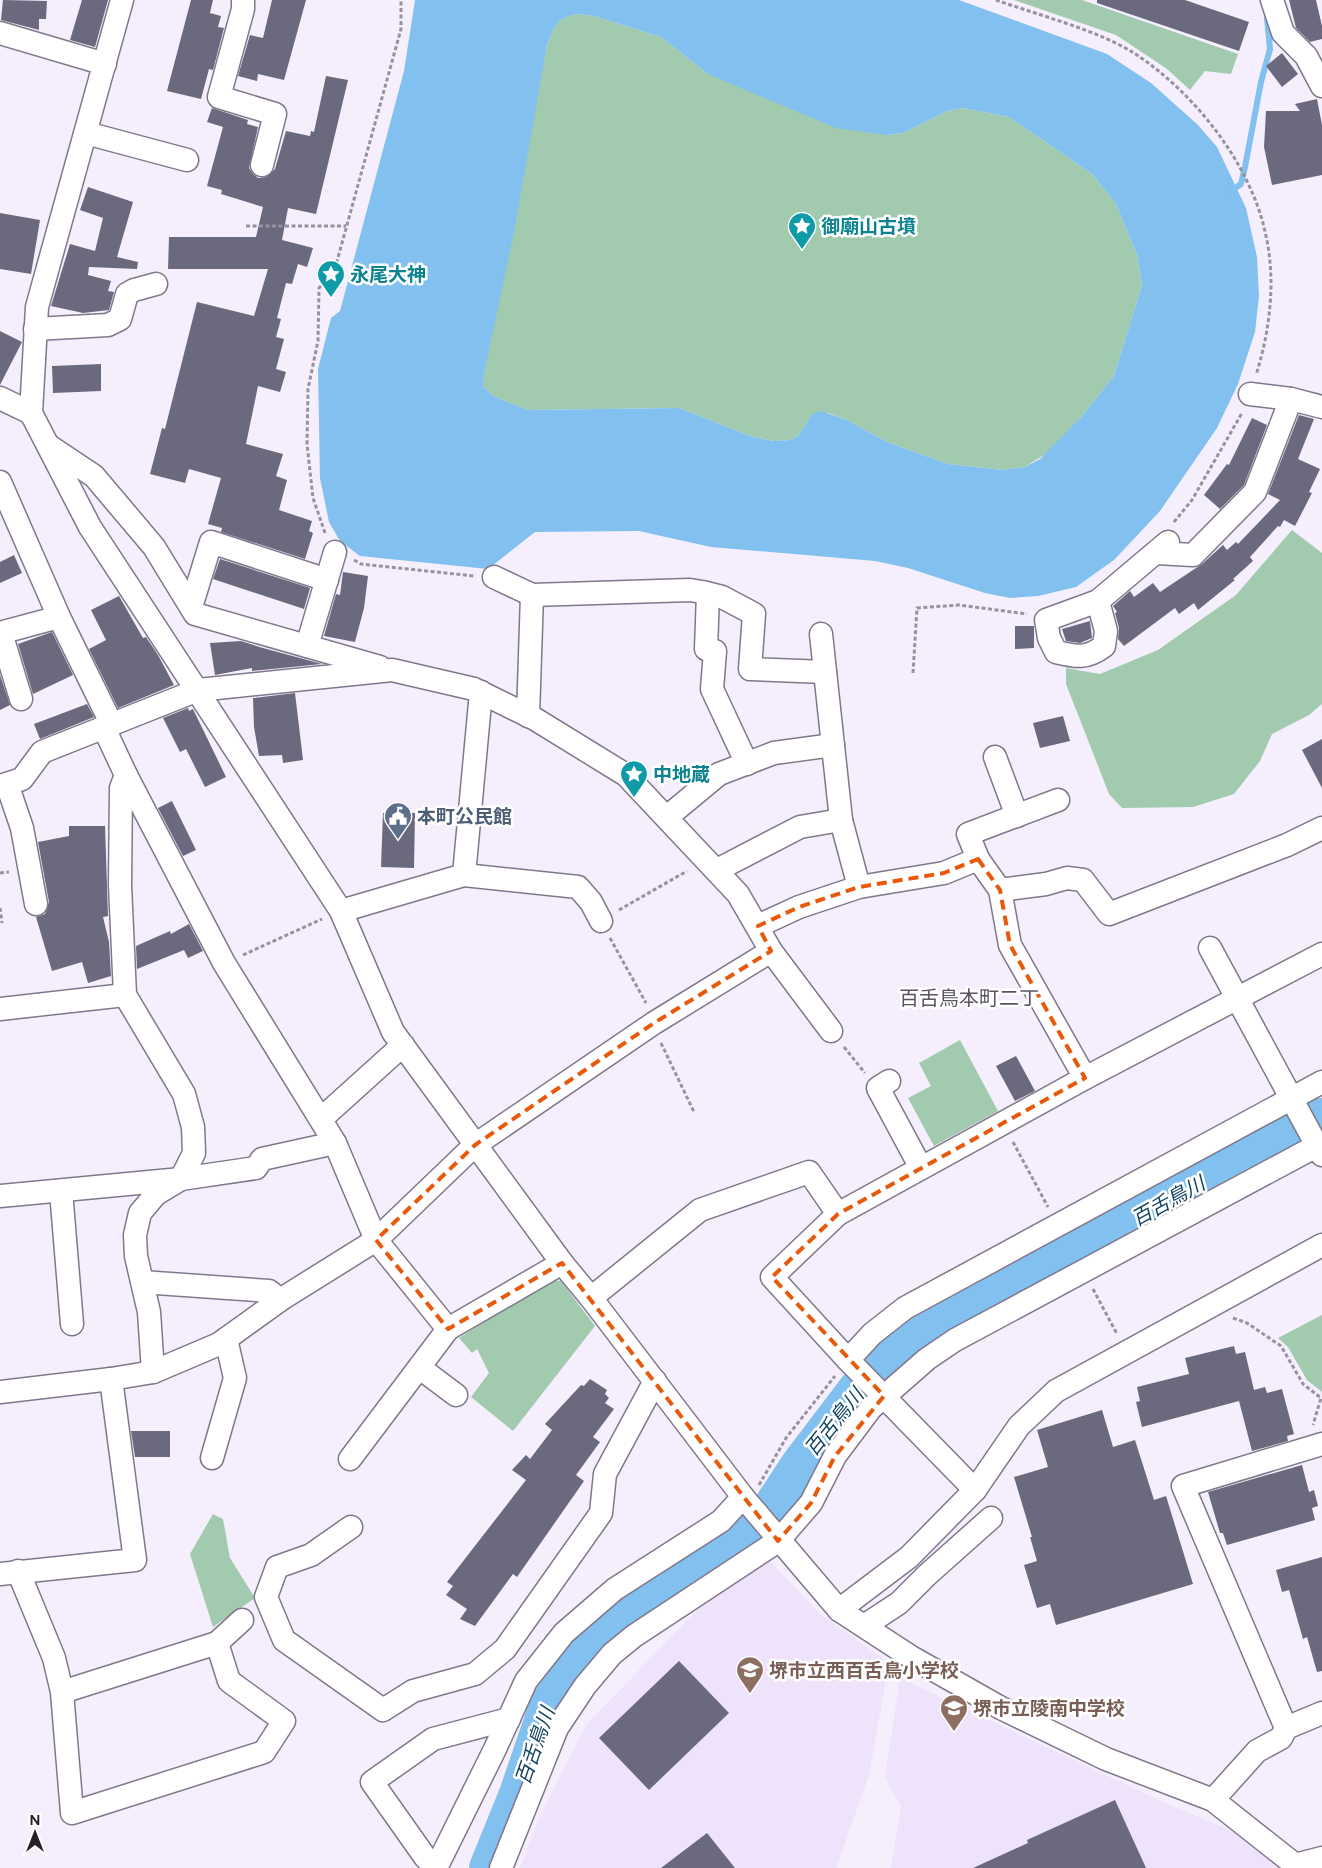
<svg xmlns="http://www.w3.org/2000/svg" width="1322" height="1868" font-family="Figtree,'Noto Sans JP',sans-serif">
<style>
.built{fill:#eee3fb}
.green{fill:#a1caaf}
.water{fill:#81c0ef;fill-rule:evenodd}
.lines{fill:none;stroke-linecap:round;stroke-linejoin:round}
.stream{stroke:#81c0ef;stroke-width:6}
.river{stroke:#81c0ef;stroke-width:38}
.building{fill:#6b697e}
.minor-casing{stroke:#81778c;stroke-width:25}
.path{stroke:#98929e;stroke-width:3;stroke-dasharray:4 2.5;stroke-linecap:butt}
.minor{stroke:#fff;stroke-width:22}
.marked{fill:none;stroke:#e8590c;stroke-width:4;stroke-dasharray:10 6;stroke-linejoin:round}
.labels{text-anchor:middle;stroke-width:5;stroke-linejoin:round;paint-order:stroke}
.culture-label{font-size:19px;font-weight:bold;fill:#0d838f;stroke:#fff;text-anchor:start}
.service-label{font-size:19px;font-weight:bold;fill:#4e5e75;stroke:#fff;text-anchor:start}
.education-label{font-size:19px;font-weight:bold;fill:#785e54;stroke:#fff;text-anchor:start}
.neighbourhood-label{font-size:20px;fill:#5b5265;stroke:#fff}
.water-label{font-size:20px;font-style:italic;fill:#0d3f5e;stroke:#fff}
</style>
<rect width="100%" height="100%" fill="#f5eefc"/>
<g class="built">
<polygon points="769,1560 820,1614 889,1663 869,1775 836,1868 520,1868 542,1812 587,1724 705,1602"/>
<polygon points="900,1678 1161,1801 1241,1835 1277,1868 891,1868 901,1807 885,1777"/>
</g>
<g class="green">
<polygon points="1014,0 1082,0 1238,54 1231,74 1205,71 1190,90 1167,69 1116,35"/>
<path d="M 579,14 L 594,16 L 661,37 L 708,74 L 887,135 L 903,133 L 947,111 L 963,108 L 1009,117 L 1092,174 L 1115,202 L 1137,254 L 1142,285 L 1114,376 L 1082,416 L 1047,453 L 1025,467 L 1003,470 L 948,464 L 887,442 L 845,419 L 828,413 L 812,415 L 798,436 L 791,440 L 775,441 L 753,437 L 679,408 L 528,410 L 495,397 L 483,387 L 483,379 L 547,44 C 556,24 557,17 579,14 Z"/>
<polygon points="1292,530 1322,553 1322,704 1309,715 1272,734 1260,761 1234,794 1193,807 1122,808 1109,794 1066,684 1066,668 1100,674 1158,650 1236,595"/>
<polygon points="960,1040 998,1111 934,1146 908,1098 931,1086 919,1063"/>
<polygon points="549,1280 561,1281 595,1326 513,1431 471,1397 489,1373 477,1349 472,1353 459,1338"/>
<polygon points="1322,1315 1322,1392 1307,1380 1288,1347 1278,1338"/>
<polygon points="213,1514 223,1519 230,1558 255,1598 213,1627 190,1554"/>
</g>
<path class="water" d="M 415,0 L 959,0 L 1107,54 L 1151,83 L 1198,125 L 1217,147 L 1246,208 L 1257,257 L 1259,296 L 1255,332 L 1238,384 L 1217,428 L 1160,511 L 1114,560 L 1076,587 L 1038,596 L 1010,598 L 985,593 L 908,568 L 875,561 L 711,547 L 639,531 L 535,532 L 488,569 L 360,556 L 340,541 L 329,522 L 320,478 L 318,369 L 331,318 L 340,311 L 404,71 ZM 579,14 L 594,16 L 661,37 L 708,74 L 836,128 L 887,135 L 903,133 L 947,111 L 963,108 L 1009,117 L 1092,174 L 1115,202 L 1137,254 L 1142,285 L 1114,376 L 1082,416 L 1040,459 L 1025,467 L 1003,470 L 948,464 L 887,442 L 845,419 L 820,411 L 812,415 L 798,436 L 791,440 L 775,441 L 753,437 L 679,408 L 528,410 L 495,397 L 483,387 L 483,379 L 514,232 L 547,44 C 556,24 557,17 579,14 Z"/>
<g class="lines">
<polyline class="stream" points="1231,191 1241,184 1245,167 1261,82 1270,49 1267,18"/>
<polyline class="river" points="488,1868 518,1794 549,1703 590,1649 644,1604 748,1533 771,1508 800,1464 857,1389 910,1341 1322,1117"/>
</g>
<g class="building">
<polygon points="3,0 47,1 46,19 39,19 39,30 1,20"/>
<polygon points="82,0 108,0 95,47 70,40"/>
<polygon points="191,0 213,0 210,13 221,16 218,27 224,28 213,70 209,69 201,99 167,91"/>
<polygon points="272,0 306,0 284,80 258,74 257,81 238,76 250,35 263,38"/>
<polygon points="1097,0 1185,0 1249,22 1239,51 1097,3"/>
<polygon points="1289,0 1316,0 1322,26 1322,39 1310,42 1296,28"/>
<polygon points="1282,53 1298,74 1282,87 1266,66"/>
<polygon points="326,76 348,80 316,214 288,208 282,240 313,248 307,267 298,264 292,284 286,283 277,318 281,319 276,337 284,339 276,369 286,372 280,392 258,386 246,444 283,454 276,476 287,480 279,510 312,521 309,531 313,533 305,559 221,532 222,528 208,524 221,478 189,469 185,483 150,474 162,428 165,429 197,302 254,316 268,269 168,269 169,237 256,237 263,207 221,194 222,190 207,186 223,127 207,122 212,108 248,120 247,124 258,127 249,168 253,174 258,178 266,177 275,169 286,131 310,136 311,131 314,132"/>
<polygon points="1317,99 1322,125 1322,175 1272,185 1264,147 1266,111 1300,111 1295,104"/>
<polygon points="88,187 133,202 117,257 138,262 137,269 89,267 88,275 111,281 108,291 114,292 109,310 83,313 51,306 70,244 95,251 103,218 80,210"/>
<polygon points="0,213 40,220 31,274 0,269"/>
<polygon points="0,331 22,342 0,385"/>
<polygon points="101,364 101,391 53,393 52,366"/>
<polygon points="1299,415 1314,419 1298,459 1320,469 1309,492 1312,493 1295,526 1284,520 1280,527 1278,526 1250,557 1253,561 1233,579 1235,580 1198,610 1194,603 1179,614 1175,608 1124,646 1118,639 1119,628 1115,613 1117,612 1113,606 1130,591 1134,597 1153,583 1160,592 1202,564 1223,545 1227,550 1236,542 1238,544 1280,500 1268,494"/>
<polygon points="1252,418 1267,425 1244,485 1220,509 1204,495 1227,464 1229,465"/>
<polygon points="14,555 22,573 0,583 0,562"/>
<polygon points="220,559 310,588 304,609 213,579"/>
<polygon points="343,572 368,576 364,608 355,642 324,636 336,594 340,595"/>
<polygon points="119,596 143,638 146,637 158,655 174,685 118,708 89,649 106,640 91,610"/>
<polygon points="1090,621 1092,638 1080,643 1066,641 1062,629"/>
<polygon points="1015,626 1034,626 1034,648 1015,649"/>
<polygon points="52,632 73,675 33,694 18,644"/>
<polygon points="241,641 263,648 322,664 252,671 252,668 215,675 210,643"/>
<polygon points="0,675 10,705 0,710"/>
<polygon points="295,693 303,760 283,763 282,755 259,756 254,727 253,698"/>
<polygon points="87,704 94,717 40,739 34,724"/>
<polygon points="188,708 189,711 193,709 226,777 205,787 186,749 180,752 163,718"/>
<polygon points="1063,716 1070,741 1040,748 1033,723"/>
<polygon points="1322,739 1322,788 1302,750"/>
<polygon points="172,801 196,850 183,856 158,808"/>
<polygon points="383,813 415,813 414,868 381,867"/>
<polygon points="69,826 105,826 108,916 103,917 109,942 111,976 88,983 82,962 52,971 36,917 45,914 49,902 38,842 69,836"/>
<polygon points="189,924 203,951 188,958 184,950 137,969 136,946 170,931 171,934"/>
<polygon points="1016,1056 1035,1091 1015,1101 996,1066"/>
<polygon points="1234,1346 1236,1354 1245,1352 1254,1390 1265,1387 1267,1393 1282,1389 1294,1434 1287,1436 1288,1441 1252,1451 1239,1401 1142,1427 1136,1402 1140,1401 1137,1387 1189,1374 1185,1358"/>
<polygon points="590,1379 607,1390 605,1394 609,1398 605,1403 614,1409 593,1437 600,1442 576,1475 584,1481 517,1577 513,1574 475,1626 460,1619 467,1609 446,1595 453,1586 447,1582 526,1480 512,1470 526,1455 530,1459 552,1430 545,1424 581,1385 584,1386"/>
<polygon points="1102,1410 1113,1447 1135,1440 1154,1500 1166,1496 1193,1584 1056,1625 1050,1604 1037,1608 1024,1565 1037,1561 1030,1537 1032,1537 1014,1477 1048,1467 1037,1430"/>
<polygon points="131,1431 170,1431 170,1457 135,1457"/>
<polygon points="1302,1465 1309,1492 1314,1490 1318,1506 1312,1508 1315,1520 1227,1545 1223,1533 1220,1533 1208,1492"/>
<polygon points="1322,1557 1322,1671 1317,1672 1307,1637 1303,1639 1289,1590 1282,1592 1276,1570"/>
<polygon points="679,1661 729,1713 649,1790 599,1738"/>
<polygon points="1115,1800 1146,1868 973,1868 1028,1843 1027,1840"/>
<polygon points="707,1833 735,1868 661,1868"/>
</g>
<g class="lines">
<g class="minor-casing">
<g id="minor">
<polyline points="122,0 37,307 31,413 90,527 341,911 393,1032 562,1263 591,1298 743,1497 839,1610 911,1657 1001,1708 1106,1759 1213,1800 1299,1868"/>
<polyline points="243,0 243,9 219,97 275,114 262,165"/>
<polyline points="1272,0 1283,33 1306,56 1322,86"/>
<polyline points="0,33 105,64"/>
<polyline points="86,133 187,160"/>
<polyline points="35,329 108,325 120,319 127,294 134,290 156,284"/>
<polyline points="1250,394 1291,399 1322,407"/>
<polyline points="0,398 31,413"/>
<polyline points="49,446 94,476 154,547 195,614 380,667"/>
<polyline points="0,482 59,617 112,725"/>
<polyline points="1157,553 1193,555 1255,492 1291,399"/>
<polyline points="494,577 532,595 690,590 702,592 722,597 754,614 750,669 825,672"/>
<polyline points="708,594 706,649 715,651 712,689 747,764"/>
<path d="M 1098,601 L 1106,631 L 1104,646 C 1087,659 1076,657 1056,652 L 1049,638 L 1046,620 L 1098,601 L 1168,542"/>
<polyline points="191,607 211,542 327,580"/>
<polyline points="0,633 59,617"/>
<polyline points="1,633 21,699"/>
<polyline points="821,634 841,820 859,887"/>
<polyline points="307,646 335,552"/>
<polyline points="528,716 532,595"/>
<polyline points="104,728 126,775 224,963 335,1143 376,1240 448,1329"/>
<polyline points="995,757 1017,816"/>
<polyline points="126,775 121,788 120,885 125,995 184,1094 193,1127 194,1153 181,1179 156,1194 140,1213 135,1235 136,1256 149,1312 153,1372"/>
<polyline points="7,784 22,828 36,904"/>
<polyline points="0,786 22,779 42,752 198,690 392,670 474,689 535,719 626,775 738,894 771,951 831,1031"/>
<polyline points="667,817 719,774 774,753 833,745"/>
<polyline points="978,859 968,834 1058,800"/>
<polyline points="717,870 800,827 841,820"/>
<polyline points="464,875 481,692"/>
<polyline points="1000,890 1010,945 1085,1078"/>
<polyline points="341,911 464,875 578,887 591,902 601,921"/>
<polyline points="758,926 799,907 859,887 944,873 978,859 1000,890 1046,884 1067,878 1083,880 1109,914 1287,845 1322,828"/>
<polyline points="1210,948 1322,1155"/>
<polyline points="0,1009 125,995"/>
<polyline points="889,1081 878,1088 921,1168"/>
<polyline points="321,1119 403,1045"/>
<polyline points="61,1191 72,1324"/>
<polyline points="0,1196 181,1179 256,1168 262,1159 335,1143"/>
<polyline points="142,1282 269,1291 280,1300"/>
<polyline points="591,1298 700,1210 809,1172 838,1214"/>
<polyline points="848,1360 872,1334 905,1308 1322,1082"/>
<polyline points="420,1368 456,1395"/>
<polyline points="0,1392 111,1379 153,1372 219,1344 280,1300 376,1240 475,1145 654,1023 771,951"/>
<polyline points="212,1458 235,1378 226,1339"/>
<polyline points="350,1459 448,1329 562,1263"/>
<polyline points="975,1490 848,1360 772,1277 838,1214 1085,1078 1322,954"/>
<polyline points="351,1527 311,1555 277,1567 266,1597 284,1640 383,1710 413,1691 475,1674 505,1649 601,1513 605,1474 655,1381"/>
<polyline points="18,1571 54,1658 62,1692 72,1813 264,1752 284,1721 229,1681 217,1643 62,1692"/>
<polyline points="0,1574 135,1560 111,1379"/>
<polyline points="839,1610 909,1557 975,1490 1019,1426 1056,1391 1322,1245"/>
<polyline points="864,1626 899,1603 927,1575 991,1518"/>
<polyline points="217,1643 242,1620"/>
<polyline points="1286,1728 1183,1486 1322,1444"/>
<polyline points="1213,1800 1257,1751 1281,1738 1286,1728 1322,1713"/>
<polyline points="1295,1865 1322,1858"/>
<polyline points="436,1868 495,1749 526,1681 564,1633 615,1589 721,1521 743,1497"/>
<polyline points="436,1868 425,1857 372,1782 433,1739 509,1719"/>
<polyline points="501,1868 557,1728 585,1686 612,1654 634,1636 778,1541 811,1503 835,1456 871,1408 927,1359 955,1340 1322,1143"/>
</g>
</g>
<g class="path">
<path d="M 996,0 C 1038,15 1097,30 1134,53 C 1194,92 1252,165 1266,236 C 1276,281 1270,331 1256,375"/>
<polyline points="246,226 346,226"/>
<polyline points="1174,522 1192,500 1242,413"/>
<polyline points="325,533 313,498 307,444 308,389 318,341 319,288 334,272 401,29 401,0"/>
<polyline points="354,560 361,564 474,576"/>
<polyline points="913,673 917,608 959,605 1027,614"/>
<polyline points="0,873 9,872"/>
<polyline points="0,908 2,923"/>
<polyline points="619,910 687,871"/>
<polyline points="610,938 646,1003"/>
<polyline points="243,955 322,919"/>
<polyline points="661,1043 694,1112"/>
<polyline points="844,1047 865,1073"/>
<polyline points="1013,1142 1048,1207"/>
<polyline points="1093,1289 1117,1334"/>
<polyline points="1233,1318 1247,1323 1281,1346 1303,1384 1321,1398 1313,1425"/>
<polyline points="759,1485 786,1438 835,1376"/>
</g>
<use href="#minor" class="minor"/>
</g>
<path class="marked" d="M 978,859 L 1000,890 L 1010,945 L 1085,1078 L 838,1214 L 772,1277 L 884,1396 L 835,1456 L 811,1503 L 778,1541 L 562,1263 L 448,1329 L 376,1240 L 475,1145 L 654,1023 L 771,951 L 758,926 L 799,907 L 859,887 L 944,873 Z"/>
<defs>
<g id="sight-pin" transform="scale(1.4375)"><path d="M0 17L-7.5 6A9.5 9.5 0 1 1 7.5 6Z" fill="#0f9aa8" stroke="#fff"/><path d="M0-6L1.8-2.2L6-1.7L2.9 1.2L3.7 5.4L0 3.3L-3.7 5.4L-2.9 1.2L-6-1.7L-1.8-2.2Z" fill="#fff"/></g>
<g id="civic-pin" transform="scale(1.4375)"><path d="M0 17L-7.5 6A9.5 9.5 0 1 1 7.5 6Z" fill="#5c6f8a" stroke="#fff"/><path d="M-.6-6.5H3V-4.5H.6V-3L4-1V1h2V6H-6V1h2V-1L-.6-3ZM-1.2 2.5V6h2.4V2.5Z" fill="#fff"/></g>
<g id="school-pin" transform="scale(1.4375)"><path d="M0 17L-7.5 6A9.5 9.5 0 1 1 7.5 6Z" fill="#8d6e63" stroke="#fff"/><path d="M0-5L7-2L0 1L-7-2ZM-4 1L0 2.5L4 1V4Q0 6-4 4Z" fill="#fff"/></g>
</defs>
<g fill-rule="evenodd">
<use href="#sight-pin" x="802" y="226"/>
<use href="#sight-pin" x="331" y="274"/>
<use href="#sight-pin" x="634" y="774"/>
<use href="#civic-pin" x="398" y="816"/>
<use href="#school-pin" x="750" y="1670"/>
<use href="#school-pin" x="954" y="1708"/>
</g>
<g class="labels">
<g class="culture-label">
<text x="821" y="233">御廟山古墳</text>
<text x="350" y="281">永尾大神</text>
<text x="653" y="781">中地蔵</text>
</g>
<g class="service-label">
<text x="417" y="823">本町公民館</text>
</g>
<g class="education-label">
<text x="769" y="1677">堺市立西百舌鳥小学校</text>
<text x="973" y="1715">堺市立陵南中学校</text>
</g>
<g class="neighbourhood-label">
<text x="969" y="1005">百舌鳥本町二丁</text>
</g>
<g class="water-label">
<text transform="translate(1168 1201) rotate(-29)" y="7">百舌鳥川</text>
<text transform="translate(834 1422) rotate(-51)" y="7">百舌鳥川</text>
<text transform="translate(535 1746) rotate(-71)" y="7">百舌鳥川</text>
</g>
</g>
<g transform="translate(35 1833)" stroke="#ffffff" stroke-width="4" paint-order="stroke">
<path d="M0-4L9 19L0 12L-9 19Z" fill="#242029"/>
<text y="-8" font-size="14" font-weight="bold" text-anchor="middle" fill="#242029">N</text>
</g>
</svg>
